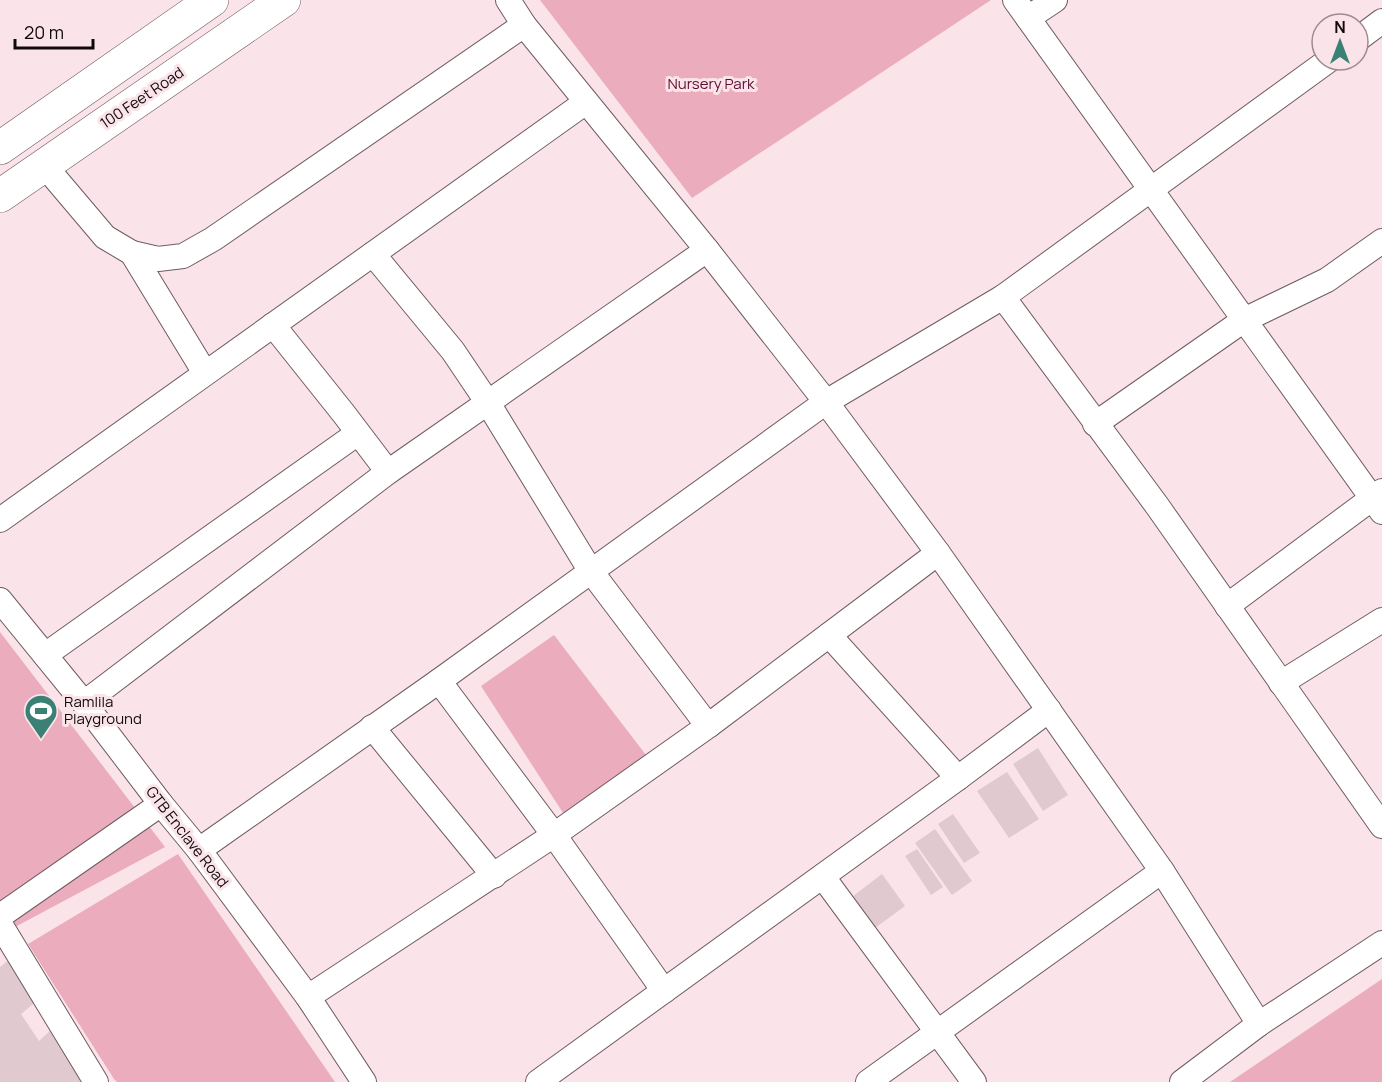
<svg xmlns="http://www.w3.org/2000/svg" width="1382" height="1082" font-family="Manrope,sans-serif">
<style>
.green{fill:#ebadbd}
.building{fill:#e0cad0}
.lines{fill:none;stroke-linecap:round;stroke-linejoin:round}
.street-casing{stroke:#6f5c61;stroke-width:26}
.secondary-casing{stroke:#6f5c61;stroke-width:34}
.street{stroke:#fff;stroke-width:24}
.secondary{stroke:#fff;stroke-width:33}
.labels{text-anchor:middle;stroke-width:6;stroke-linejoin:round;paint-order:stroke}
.park-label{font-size:15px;fill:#5f0d2f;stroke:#fae4e9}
.street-label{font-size:15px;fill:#10090b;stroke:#fae4e9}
.poi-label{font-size:15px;fill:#10090b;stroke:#fae4e9;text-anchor:start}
</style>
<rect width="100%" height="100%" fill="#fae4e9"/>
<g class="green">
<polygon points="540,0 991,0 692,198"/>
<polygon points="0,632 165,847 0,935"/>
<polygon points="554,635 646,755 565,816 481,686"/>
<polygon points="178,854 335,1082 117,1082 114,1079 28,944"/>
<polygon points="1382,979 1382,1082 1230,1082"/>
</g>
<g class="building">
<polygon points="1038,748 1068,795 1043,811 1013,764"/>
<polygon points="1007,772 1039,819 1009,838 977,791"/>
<polygon points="953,814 980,853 964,863 938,824"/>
<polygon points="935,829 972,881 952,895 915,843"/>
<polygon points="917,849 943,887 931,895 905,856"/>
<polygon points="882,874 905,906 871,931 848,900"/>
<polygon points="10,959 39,999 21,1014 39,1041 54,1027 85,1082 0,1082 0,967"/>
</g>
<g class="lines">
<g class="street-casing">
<g id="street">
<polyline points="508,0 524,25 707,250 826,402 938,553 1162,871 1259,1024"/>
<polyline points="1015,0 1382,512"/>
<polyline points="1028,18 1055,0"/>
<polyline points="1358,39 1382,21"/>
<polyline points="44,165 105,237 132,253 158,259 183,256 213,239 524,25"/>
<polyline points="132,253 205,373"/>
<polyline points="373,254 453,351 488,403 590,570 708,726"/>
<polyline points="1003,297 1158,507 1382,826"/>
<polyline points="273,325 344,414 388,472"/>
<polyline points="1095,424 1244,320 1327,280 1382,241"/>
<polyline points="0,520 586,102"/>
<polyline points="0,600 84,703 161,804 199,850 308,997 364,1082"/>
<polyline points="1227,606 1382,491"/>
<polyline points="829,635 958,778"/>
<polyline points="45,655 358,433"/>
<polyline points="439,681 554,835 664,991"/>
<polyline points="1281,683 1382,620"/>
<polyline points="84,703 388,472 707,250"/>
<polyline points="372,727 494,876"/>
<polyline points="199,850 439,681 826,402 1003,297 1329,60"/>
<polyline points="823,877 974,1082"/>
<polyline points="0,916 161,804"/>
<polyline points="0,924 96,1082"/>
<polyline points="308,997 554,835 708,726 938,553"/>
<polyline points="538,1082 958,778 1049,710"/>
<polyline points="868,1082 1162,871"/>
<polyline points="1182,1082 1259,1024 1382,943"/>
</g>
</g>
<g class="secondary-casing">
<g id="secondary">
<polyline points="0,148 212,0"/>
<polyline points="0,196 284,0"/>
</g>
</g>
<use href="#street" class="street"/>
<use href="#secondary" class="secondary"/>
</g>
<defs>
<g id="stadium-pin" transform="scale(1.725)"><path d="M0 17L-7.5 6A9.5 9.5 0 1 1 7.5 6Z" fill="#3b8075" stroke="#fae4e9"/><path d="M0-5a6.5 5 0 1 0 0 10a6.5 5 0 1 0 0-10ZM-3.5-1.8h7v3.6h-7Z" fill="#fff"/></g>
</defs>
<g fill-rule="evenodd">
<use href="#stadium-pin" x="41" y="711"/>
</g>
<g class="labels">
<g class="park-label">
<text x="711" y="89">Nursery Park</text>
</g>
<g class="street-label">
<text transform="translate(142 98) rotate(-34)" y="5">100 Feet Road</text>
<text transform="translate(187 837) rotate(52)" y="5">GTB Enclave Road</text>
</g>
<g class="poi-label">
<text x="64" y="707">Ramlila<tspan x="64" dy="17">Playground</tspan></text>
</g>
</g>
<g transform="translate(1340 42)"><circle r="28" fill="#fae4e9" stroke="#9c8c90" stroke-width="1.5"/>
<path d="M0-4.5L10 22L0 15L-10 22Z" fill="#3b8075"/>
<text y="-9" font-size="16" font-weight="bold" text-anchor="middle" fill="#10090b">N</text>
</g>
<path d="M15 39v9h78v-9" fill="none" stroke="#10090b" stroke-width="3"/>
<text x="24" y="39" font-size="18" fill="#10090b" stroke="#fae4e9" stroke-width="4.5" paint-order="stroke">20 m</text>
</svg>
